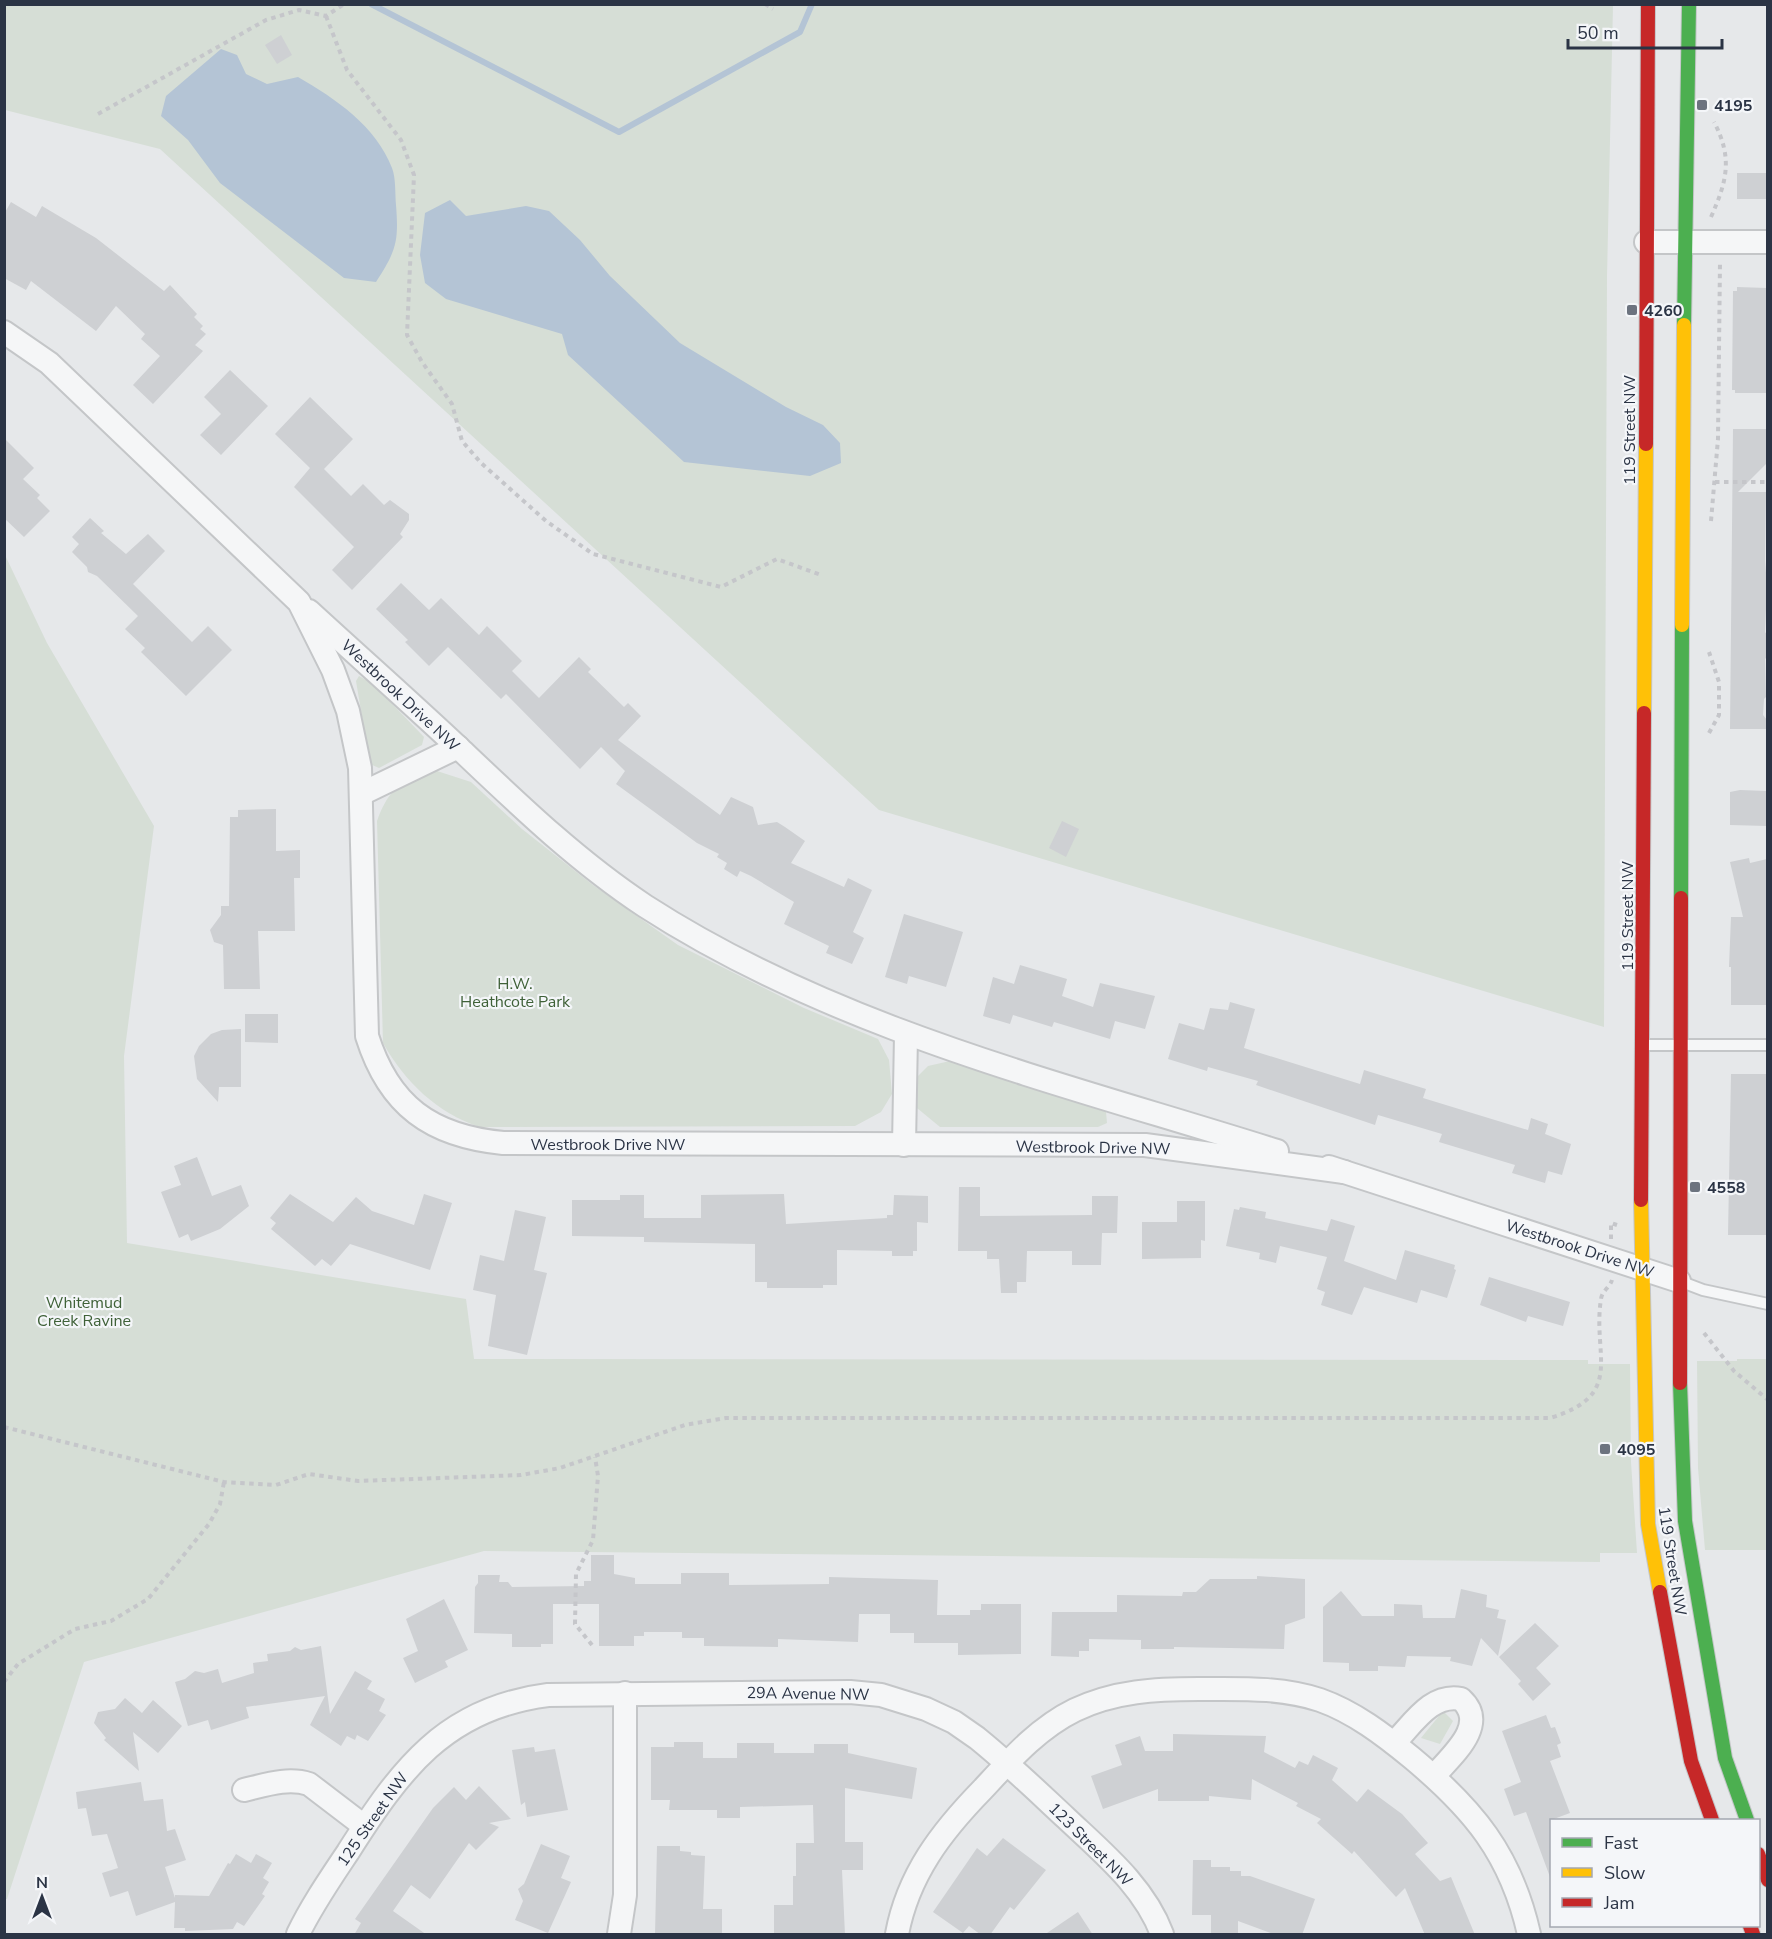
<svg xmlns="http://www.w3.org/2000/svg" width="1772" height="1939" font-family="'Nunito Sans',sans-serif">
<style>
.green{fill:#d6ded6}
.water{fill:#b4c4d5}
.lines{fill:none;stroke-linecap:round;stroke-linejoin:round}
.stream{stroke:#b4c4d5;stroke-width:6}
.building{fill:#ced0d3}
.lane-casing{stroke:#c4c6c8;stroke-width:14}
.street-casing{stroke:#c4c6c8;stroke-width:26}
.fast-casing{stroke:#c4c6c8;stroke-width:16}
.slow-casing{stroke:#c4c6c8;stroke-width:16}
.jam-casing{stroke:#c4c6c8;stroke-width:16}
.path{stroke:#c5c6ca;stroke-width:4;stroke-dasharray:4.5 4.5;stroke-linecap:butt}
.lane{stroke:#f5f6f7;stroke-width:10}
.street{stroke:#f5f6f7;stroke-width:22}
.fast{stroke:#4caf50;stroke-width:14}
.slow{stroke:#ffc107;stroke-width:14}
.jam{stroke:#c62828;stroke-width:14}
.poi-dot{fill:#6c737f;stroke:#f4f6f9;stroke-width:2}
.labels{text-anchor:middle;stroke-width:4.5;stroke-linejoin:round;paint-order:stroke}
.poi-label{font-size:16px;font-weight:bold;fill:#2b3445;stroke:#f4f6f9;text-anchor:start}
.street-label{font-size:16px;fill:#2b3445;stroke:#f4f6f9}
.park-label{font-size:16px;fill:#3f6138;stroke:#f4f6f9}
</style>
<rect width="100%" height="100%" fill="#e6e8ea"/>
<g class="green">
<polygon points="4,5 1613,5 1607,277 1604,1027 879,810 160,149 5,110"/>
<polygon points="4,553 47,643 154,826 124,1056 127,1243 466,1299 474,1359 1588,1360 1588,1364 1630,1364 1631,1462 1637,1553 1600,1553 1600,1562 484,1551 84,1662 7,1899 5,1899"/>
<polygon points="359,676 373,684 424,737 422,745 379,768 370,764 356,681"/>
<path d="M 437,771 L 471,782 L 522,829 L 593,885 L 678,945 L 804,1008 L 878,1039 L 889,1060 L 892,1094 L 881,1112 L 855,1126 L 480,1127 C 437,1113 405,1082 383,1043 L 377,821 C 389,788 403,777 437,771 Z"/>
<polygon points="950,1061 1106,1112 1107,1123 1098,1127 940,1127 917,1108 918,1076 928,1066"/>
<polygon points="1737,1359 1767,1359 1767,1550 1705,1550 1698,1468 1697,1361 1737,1361"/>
<polygon points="1443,1711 1453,1721 1440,1744 1421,1738"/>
</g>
<g class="water">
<path d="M 221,49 L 237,55 L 246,74 L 267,84 L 298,77 C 336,99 376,126 392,168 C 396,178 395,194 396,205 C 399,242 396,251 376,282 L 344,278 L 220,183 L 188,140 L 161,116 L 166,96 Z"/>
<polygon points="450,200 466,216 526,206 549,211 580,240 610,276 680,343 786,407 823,425 840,443 841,463 810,476 684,462 568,355 562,334 446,299 425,283 420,255 425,213"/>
</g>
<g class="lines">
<polyline class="stream" points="371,4 619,132 800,32 812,4"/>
</g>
<g class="building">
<polygon points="281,35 292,55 277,64 265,45"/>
<rect x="1737" y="173" width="30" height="26"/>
<polygon points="11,202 36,217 42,206 96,238 164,291 170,285 197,314 194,317 203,326 200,329 206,334 195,345 203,351 153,404 133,385 160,356 141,339 145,334 116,306 96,331 31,281 26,290 4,278 4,214"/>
<polygon points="1737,287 1767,288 1767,393 1735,393 1735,390 1732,390 1733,291 1737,291"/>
<polygon points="230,370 268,406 221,455 200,435 221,414 204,397"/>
<polygon points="310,397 353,439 324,469 351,496 363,484 384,505 390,500 409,514 409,520 400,534 403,537 352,590 332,570 354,547 294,487 310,468 275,434"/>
<polygon points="1733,429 1767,429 1767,463 1738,492 1766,492 1765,561 1767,585 1765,632 1767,635 1767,657 1765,659 1766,697 1764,699 1763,715 1767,720 1767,729 1730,729"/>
<polygon points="4,438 34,468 23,479 40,495 37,498 50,511 24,537 4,518"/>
<polygon points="90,518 104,531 101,533 126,554 148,534 165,551 133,584 192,642 208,626 232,650 186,696 141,652 145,648 125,629 138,616 97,576 88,572 87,567 72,552 79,544 72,537"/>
<polygon points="401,583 429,610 441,598 479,635 487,626 522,661 512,671 539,698 579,657 591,669 588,672 624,707 628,703 641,716 618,740 720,815 731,797 753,807 758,825 777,822 785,827 805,841 791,863 844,887 848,878 872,890 853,932 864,938 852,964 826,953 829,946 784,924 794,902 751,876 740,871 737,877 724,869 727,863 717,857 719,854 697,843 616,784 625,771 601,747 580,769 506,694 501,699 448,647 429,666 405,642 408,640 376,609"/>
<polygon points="1740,790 1767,791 1767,826 1730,825 1730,792"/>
<polygon points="276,809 276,851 300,850 300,878 294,878 295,931 258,931 260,989 224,989 223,945 214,942 210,930 221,915 221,906 229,906 230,817 238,817 238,810"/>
<polygon points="1062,821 1079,829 1066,857 1049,848"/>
<polygon points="1749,858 1750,863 1767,859 1767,1005 1731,1005 1731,967 1729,967 1731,917 1743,917 1730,862"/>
<polygon points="904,914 963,932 946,987 909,976 907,984 885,977"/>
<polygon points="1020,965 1067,979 1062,996 1093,1007 1100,983 1155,996 1145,1029 1115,1021 1110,1039 1054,1022 1052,1027 1013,1015 1010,1024 983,1016 993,977 1014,984"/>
<polygon points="1230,1002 1255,1009 1244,1048 1360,1084 1364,1070 1426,1089 1423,1098 1528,1130 1531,1118 1548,1124 1545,1134 1571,1144 1562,1175 1548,1171 1545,1183 1512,1173 1515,1165 1439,1142 1442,1134 1378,1115 1375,1125 1256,1085 1258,1081 1208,1067 1207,1071 1168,1059 1179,1023 1204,1030 1210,1008 1228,1010"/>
<polygon points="245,1014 278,1014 278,1043 245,1042"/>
<polygon points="241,1029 241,1087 219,1087 218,1102 197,1079 194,1056 199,1046 211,1034 222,1030"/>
<polygon points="1731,1074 1766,1074 1767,1235 1728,1235"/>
<polygon points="197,1157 212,1196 241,1185 249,1206 220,1229 191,1241 188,1234 179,1238 161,1192 181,1185 174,1166"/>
<polygon points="959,1187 980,1187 980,1216 1092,1215 1092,1196 1118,1196 1117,1233 1102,1233 1101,1265 1072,1265 1072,1251 1027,1251 1026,1282 1017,1282 1017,1293 1001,1293 999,1259 987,1259 987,1251 958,1251"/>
<polygon points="290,1194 333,1222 356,1197 372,1211 414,1225 424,1194 452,1203 430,1270 350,1244 331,1266 322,1259 315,1266 271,1229 276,1223 270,1218"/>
<polygon points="784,1194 786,1224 887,1218 887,1215 893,1215 894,1195 928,1196 928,1223 917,1222 917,1251 913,1251 913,1256 892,1256 892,1251 837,1250 837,1285 823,1285 823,1288 767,1288 767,1282 755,1282 755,1244 644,1242 644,1237 572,1236 572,1200 620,1200 620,1195 644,1195 644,1218 701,1218 701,1195"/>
<polygon points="1177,1201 1205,1201 1205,1241 1201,1240 1201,1258 1142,1259 1142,1222 1177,1222"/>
<polygon points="1240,1207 1266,1212 1265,1218 1327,1231 1331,1219 1355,1226 1344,1261 1396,1280 1405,1250 1455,1265 1454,1269 1456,1270 1447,1298 1421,1290 1417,1303 1364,1287 1352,1315 1321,1305 1325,1292 1317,1289 1327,1257 1280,1246 1276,1263 1259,1259 1260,1253 1226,1246 1234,1209 1239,1210"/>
<polygon points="515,1210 546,1217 534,1270 547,1273 527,1355 488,1346 496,1295 473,1290 480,1255 504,1261"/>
<polygon points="1489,1277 1570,1302 1563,1326 1528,1316 1526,1322 1480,1305"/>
<polygon points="591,1555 614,1555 614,1574 635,1578 635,1584 681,1584 681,1573 729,1573 729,1585 829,1584 829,1577 938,1580 937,1615 970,1615 970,1610 981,1610 981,1604 1021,1604 1021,1654 958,1655 958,1643 914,1643 914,1633 890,1633 890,1614 859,1614 858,1642 778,1639 778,1647 704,1646 704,1638 682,1638 682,1632 644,1632 644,1636 634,1636 634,1646 599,1646 599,1604 553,1604 553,1644 541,1644 541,1647 512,1647 512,1634 474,1633 475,1587 478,1583 478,1575 500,1575 499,1582 508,1582 512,1587 584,1586 584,1581 591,1581"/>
<polygon points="1257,1576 1305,1579 1305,1618 1285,1625 1284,1649 1174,1647 1174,1649 1141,1649 1141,1640 1089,1639 1089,1651 1079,1651 1079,1657 1051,1656 1052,1612 1117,1612 1117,1595 1182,1596 1183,1592 1196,1592 1210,1579 1257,1579"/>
<polygon points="1461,1589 1487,1595 1486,1607 1499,1610 1497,1618 1506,1620 1498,1656 1481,1638 1472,1666 1450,1661 1451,1657 1407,1656 1405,1667 1378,1666 1378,1671 1349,1671 1349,1663 1323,1662 1323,1607 1341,1591 1362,1616 1394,1616 1394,1604 1422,1605 1423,1618 1455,1618"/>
<polygon points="444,1599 468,1650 445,1661 448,1667 415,1683 403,1658 418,1651 406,1619"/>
<polygon points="1535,1623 1559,1646 1536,1668 1551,1684 1533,1701 1518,1684 1521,1681 1499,1657"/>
<polygon points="321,1646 330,1714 355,1671 372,1681 367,1689 385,1699 379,1711 386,1715 368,1741 357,1735 355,1740 347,1736 341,1746 310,1725 325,1696 246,1707 249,1718 211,1730 208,1720 188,1726 175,1682 185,1679 195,1671 204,1673 218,1669 222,1683 254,1673 253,1663 268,1661 267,1654 290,1651 295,1647 301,1650"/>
<polygon points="125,1698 142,1713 153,1700 182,1726 158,1753 133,1732 139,1771 104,1740 106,1738 94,1723 98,1712 115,1709"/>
<polygon points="1546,1715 1551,1728 1555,1727 1561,1743 1557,1745 1561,1757 1550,1761 1570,1813 1551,1820 1550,1877 1526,1812 1514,1816 1504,1789 1521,1782 1502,1731"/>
<polygon points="1173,1734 1266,1736 1264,1752 1295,1768 1299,1761 1308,1765 1313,1755 1338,1768 1332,1780 1357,1802 1368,1789 1402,1814 1428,1843 1415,1854 1440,1881 1451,1877 1475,1935 1425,1935 1405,1888 1396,1897 1354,1851 1352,1854 1317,1823 1321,1819 1296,1806 1298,1803 1252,1779 1251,1800 1209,1796 1209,1801 1158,1801 1158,1789 1103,1809 1091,1776 1122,1765 1115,1745 1140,1736 1145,1751 1173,1751"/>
<polygon points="674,1742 703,1742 703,1758 737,1758 737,1743 774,1743 774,1753 814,1753 814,1744 848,1744 848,1753 917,1768 912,1799 845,1788 845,1842 863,1842 863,1870 842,1870 845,1935 774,1935 774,1905 793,1905 793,1876 796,1876 796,1843 814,1843 813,1805 740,1807 740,1818 717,1818 717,1810 669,1810 670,1800 651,1800 651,1747 674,1747"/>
<polygon points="534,1747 535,1752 555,1749 568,1810 527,1817 525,1802 521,1805 512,1750"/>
<polygon points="141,1782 144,1801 163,1799 167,1831 175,1829 186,1860 165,1867 175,1898 175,1895 209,1896 228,1863 230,1864 236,1854 251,1863 256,1854 272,1863 263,1878 269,1882 262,1894 265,1896 244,1926 237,1922 233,1929 185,1931 185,1928 174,1928 175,1902 136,1916 128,1891 110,1897 102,1873 118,1868 107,1834 92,1836 86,1808 78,1809 76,1792"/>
<polygon points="479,1786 511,1819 489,1823 499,1827 476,1850 469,1843 430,1899 411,1885 393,1911 427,1935 354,1935 361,1923 355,1919 433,1808 454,1787 466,1800"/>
<polygon points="1003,1838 1046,1870 1014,1910 1010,1907 990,1935 981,1935 969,1926 963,1933 933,1912 977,1848 987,1856"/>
<polygon points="541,1844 570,1856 561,1878 571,1882 548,1933 515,1920 523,1901 518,1889 524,1884"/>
<polygon points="657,1846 680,1846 680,1851 691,1852 691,1855 705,1856 703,1909 722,1909 722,1935 655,1935"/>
<polygon points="1193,1860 1211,1860 1211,1867 1230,1867 1230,1871 1241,1871 1241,1876 1250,1876 1315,1899 1302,1935 1276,1935 1238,1921 1238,1933 1211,1933 1211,1915 1192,1915"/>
<polygon points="1078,1912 1093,1935 1044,1935"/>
</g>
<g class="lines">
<g class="lane-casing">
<g id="lane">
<polyline points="1645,1045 1768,1045"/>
<polyline points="1682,1282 1703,1290 1768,1304"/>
</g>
</g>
<g class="street-casing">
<g id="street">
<polyline points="1646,242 1768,242"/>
<path d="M 4,332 L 49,363 L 299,602 L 333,670 L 348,711 L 360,768 L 367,1036 C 389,1106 431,1136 503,1143 L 1145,1145 L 1344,1172"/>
<path d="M 309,611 C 359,657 410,702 460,749 C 519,805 577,861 645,906 C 837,1030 1062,1083 1277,1151"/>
<polyline points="363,793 458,747"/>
<polyline points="904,1145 906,1035"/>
<polyline points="1329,1167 1679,1281"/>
<path d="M 1394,1743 C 1413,1724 1431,1693 1461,1699 C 1489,1725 1452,1755 1434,1776"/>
<path d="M 244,1790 C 265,1785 288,1777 309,1784 L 364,1826"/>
<path d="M 298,1934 C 312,1905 330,1879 348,1852 C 400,1770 445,1708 548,1695 L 850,1692 L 881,1695 L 926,1709 L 954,1722 L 977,1738 C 1008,1763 1037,1791 1066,1818 C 1103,1853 1144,1886 1162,1934"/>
<polyline points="619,1934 625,1895 625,1693"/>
<path d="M 897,1934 C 908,1875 941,1832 983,1789 C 1010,1760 1038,1728 1075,1710 C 1115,1691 1156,1689 1199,1689 C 1239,1689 1281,1687 1320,1700 C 1354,1712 1384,1735 1412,1758 C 1473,1809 1511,1854 1529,1934"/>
</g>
</g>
<g class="fast-casing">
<g id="fast">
<polyline points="1684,325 1689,4"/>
<polyline points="1681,898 1682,625"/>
<polyline points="1680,1383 1685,1521 1725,1758 1747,1820"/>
</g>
</g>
<g class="slow-casing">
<g id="slow">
<polyline points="1682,625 1684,325"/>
<polyline points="1644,713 1646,444"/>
<polyline points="1641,1200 1648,1524 1660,1592"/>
</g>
</g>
<g class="jam-casing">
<g id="jam">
<polyline points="1646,444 1648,4"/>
<polyline points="1641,1200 1644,713"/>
<polyline points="1680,1383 1681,898"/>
<polyline points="1660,1592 1691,1761 1712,1820"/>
<polyline points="1758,1854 1768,1880"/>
<polyline points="1750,1926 1753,1934"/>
</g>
</g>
<g class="path">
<polyline points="765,4 773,9"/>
<polyline points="326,16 347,70 401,140 414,175 407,335 422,362 452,404 462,441 481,463 546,521 593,554 721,587 777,559 821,575"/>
<polyline points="98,114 266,20 299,10 326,16 344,4"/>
<path d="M 1711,217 C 1727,181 1733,158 1714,122"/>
<polyline points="1715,482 1768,482"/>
<polyline points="1711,521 1718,439 1720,262"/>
<polyline points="1709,733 1719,715 1719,682 1709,652"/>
<polyline points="1611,1239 1611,1223 1617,1225"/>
<polyline points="1704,1333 1734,1371 1768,1400"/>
<path d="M 4,1427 L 224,1482 L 276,1485 L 309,1474 L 358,1481 L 521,1475 L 560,1468 L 685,1425 L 726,1418 L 1550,1418 C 1626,1395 1592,1356 1601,1299 C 1602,1291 1610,1287 1612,1280"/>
<polyline points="592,1645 575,1624 576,1574 593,1540 598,1476 595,1457"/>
<polyline points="4,1682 18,1664 75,1629 111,1621 148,1599 209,1524 220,1504 224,1482"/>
</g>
<use href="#lane" class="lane"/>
<use href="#street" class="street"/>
<use href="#fast" class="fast"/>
<use href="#slow" class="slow"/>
<use href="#jam" class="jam"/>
</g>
<g class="poi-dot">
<rect x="1696" y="99" width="12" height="12" rx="3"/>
<rect x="1626" y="304" width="12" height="12" rx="3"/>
<rect x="1689" y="1181" width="12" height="12" rx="3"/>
<rect x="1599" y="1443" width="12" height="12" rx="3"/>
</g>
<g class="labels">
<g class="poi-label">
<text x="1714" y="111">4195</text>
<text x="1644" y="316">4260</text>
<text x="1707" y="1193">4558</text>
<text x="1617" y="1455">4095</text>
</g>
<g class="street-label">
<text transform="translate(1629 430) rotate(-90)" y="6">119 Street NW</text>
<text transform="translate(401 695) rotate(43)" y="6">Westbrook Drive NW</text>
<text transform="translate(1627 916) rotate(-90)" y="6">119 Street NW</text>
<text x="608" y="1150">Westbrook Drive NW</text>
<text transform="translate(1093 1147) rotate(1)" y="6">Westbrook Drive NW</text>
<text transform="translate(1580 1248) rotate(18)" y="6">Westbrook Drive NW</text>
<text transform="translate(1673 1561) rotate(81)" y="6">119 Street NW</text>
<text transform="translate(808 1693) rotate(1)" y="6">29A Avenue NW</text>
<text transform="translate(372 1819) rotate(-55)" y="6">125 Street NW</text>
<text transform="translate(1091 1844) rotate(45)" y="6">123 Street NW</text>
</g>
<g class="park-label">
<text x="515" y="989">H.W.<tspan x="515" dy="18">Heathcote Park</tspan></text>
<text x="84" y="1308">Whitemud<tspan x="84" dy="18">Creek Ravine</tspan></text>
</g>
</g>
<rect width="1772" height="1939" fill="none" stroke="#2b3445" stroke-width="12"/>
<rect x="1550" y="1819" width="210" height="108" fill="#f4f6f9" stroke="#a4a8b1" stroke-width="1.5"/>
<rect x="1562" y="1838" width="30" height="9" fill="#4caf50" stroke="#a4a8b1" stroke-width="1.5"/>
<text x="1604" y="1849" font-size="18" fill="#2b3445">Fast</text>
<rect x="1562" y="1868" width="30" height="9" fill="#ffc107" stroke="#a4a8b1" stroke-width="1.5"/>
<text x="1604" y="1879" font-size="18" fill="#2b3445">Slow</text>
<rect x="1562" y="1898" width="30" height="9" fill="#c62828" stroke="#a4a8b1" stroke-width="1.5"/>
<text x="1604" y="1909" font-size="18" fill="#2b3445">Jam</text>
<g transform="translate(42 1897)" stroke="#f4f6f9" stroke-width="4.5" paint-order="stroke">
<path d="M0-4.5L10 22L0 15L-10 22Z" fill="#2b3445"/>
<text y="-9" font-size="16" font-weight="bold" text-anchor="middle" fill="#2b3445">N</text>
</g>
<path d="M1568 39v9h154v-9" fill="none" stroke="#2b3445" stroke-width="3"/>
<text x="1577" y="39" font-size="18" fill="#2b3445" stroke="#f4f6f9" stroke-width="4.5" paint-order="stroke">50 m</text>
</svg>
